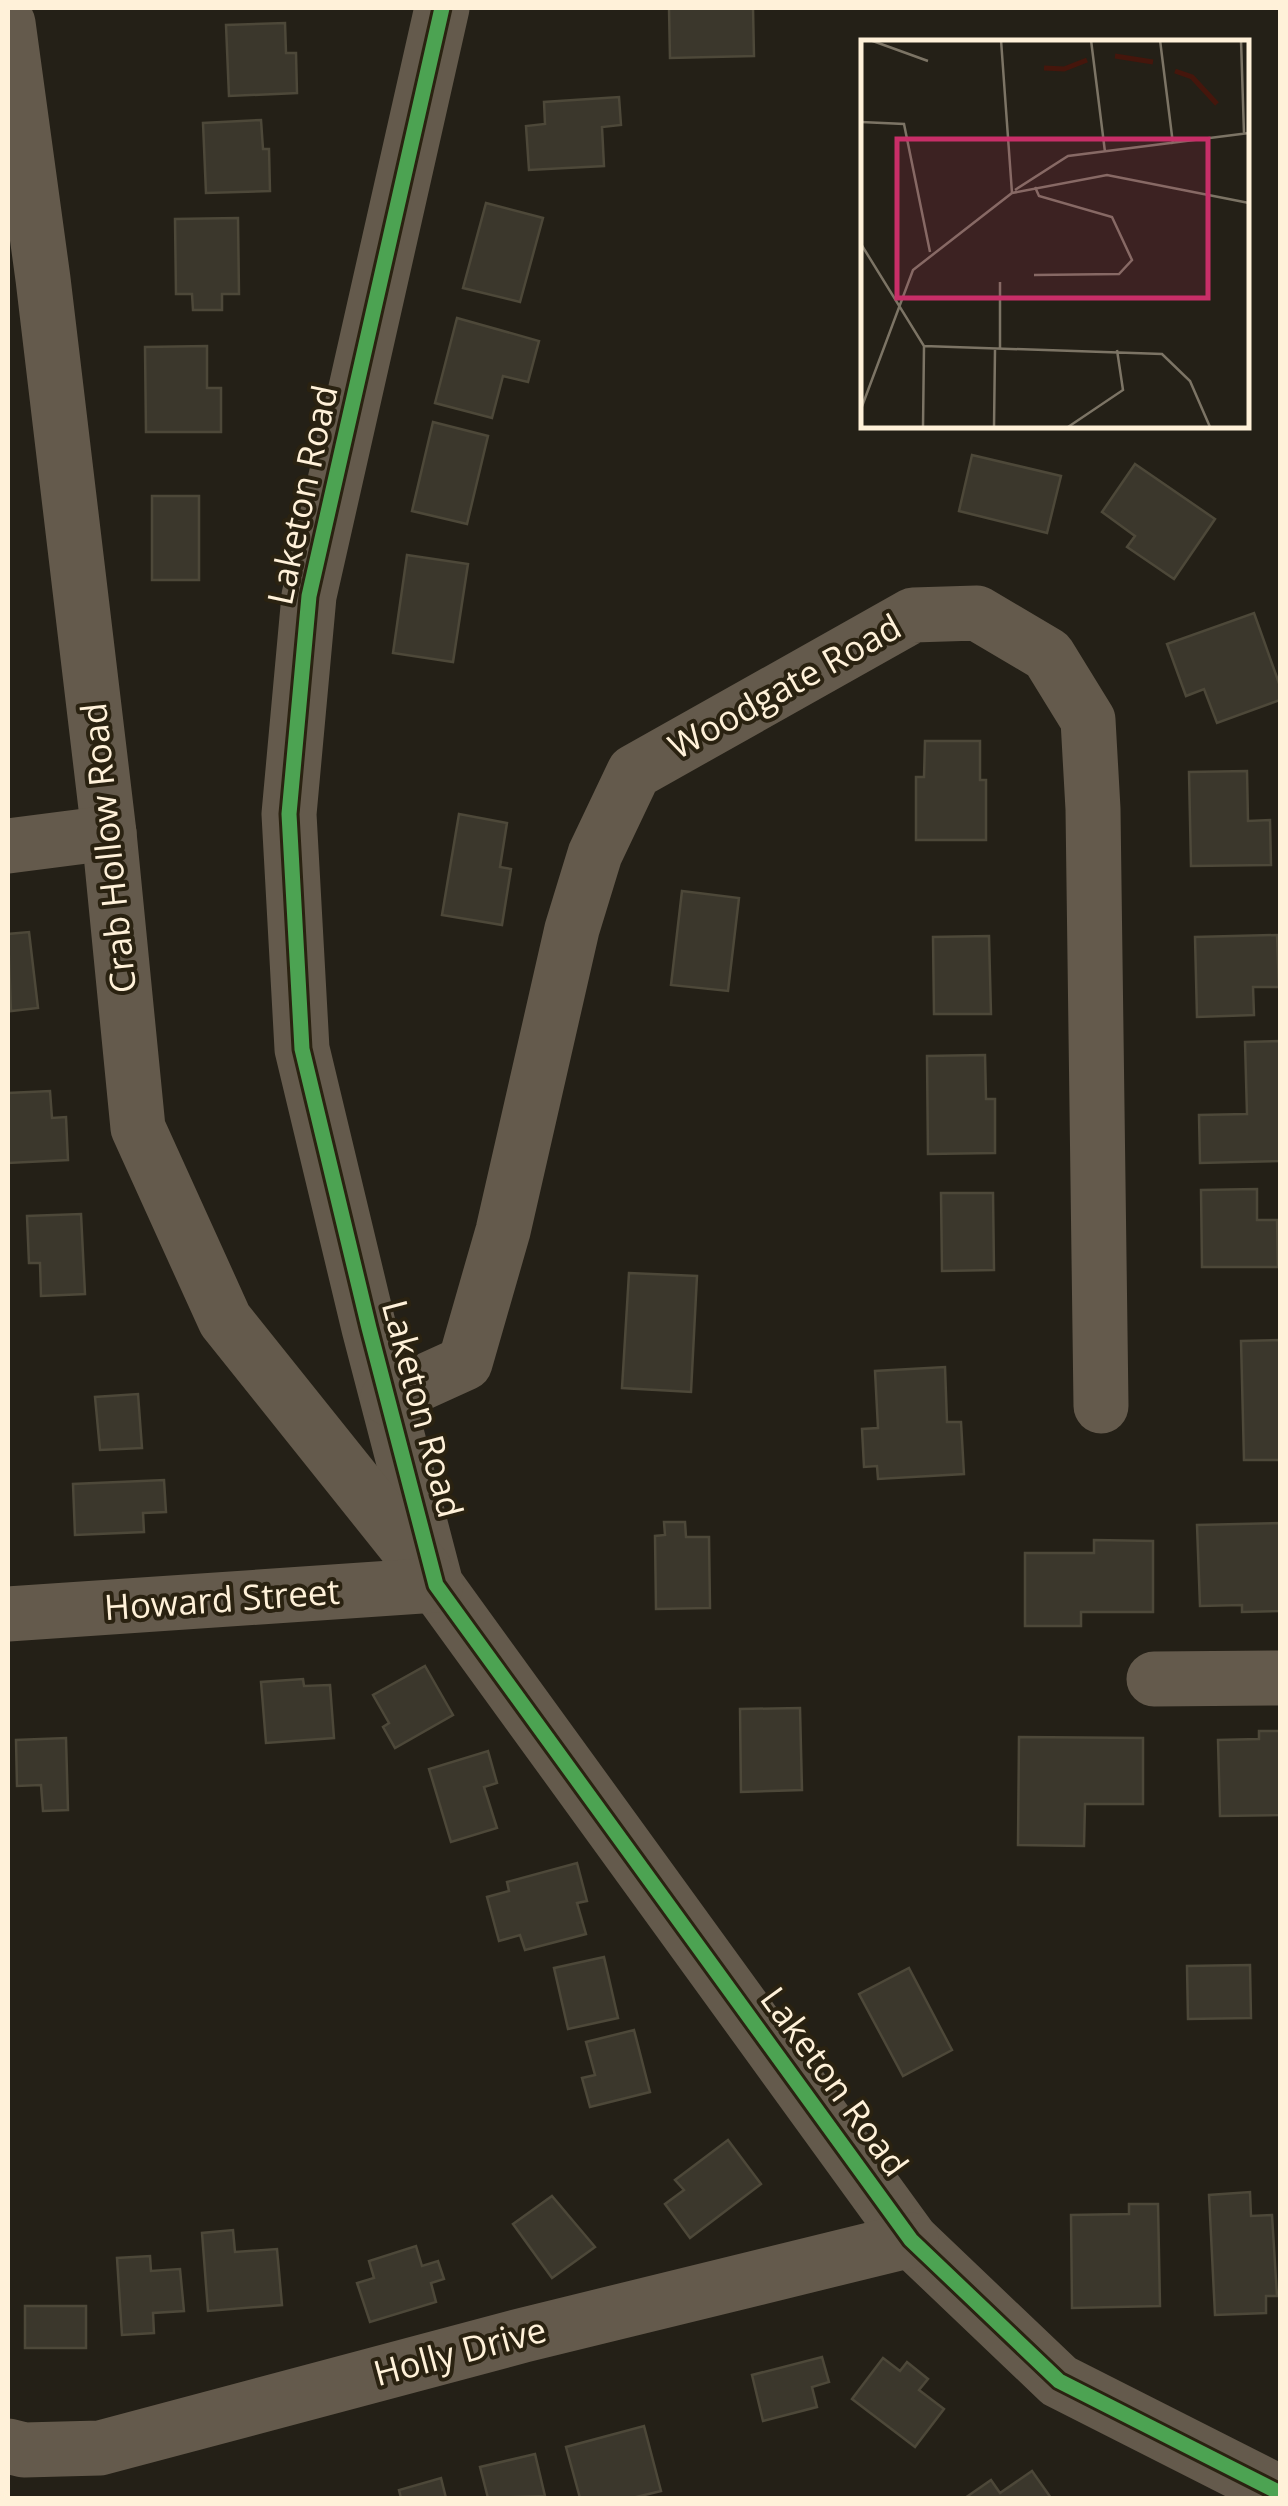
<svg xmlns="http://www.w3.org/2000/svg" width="1288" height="2506" font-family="'Open Sans',sans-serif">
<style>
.building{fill:#3b372c;stroke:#4d4839;stroke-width:2.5}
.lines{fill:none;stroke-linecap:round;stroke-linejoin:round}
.minor{stroke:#645a4c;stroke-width:55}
.cycleway-casing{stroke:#2a2211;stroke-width:21}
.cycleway{stroke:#4ca352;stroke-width:15}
.labels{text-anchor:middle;stroke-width:8;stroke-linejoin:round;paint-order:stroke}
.street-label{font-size:35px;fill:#fff1d9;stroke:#2a2211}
.inset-river{fill:none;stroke:#45160c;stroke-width:5}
.inset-road{fill:none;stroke:#7c7465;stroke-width:2.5}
.view{fill:#c82e68;fill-opacity:0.15;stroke:#c82e68;stroke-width:5}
.inset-edge{fill:none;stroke:#fff1d9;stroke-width:5}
</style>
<rect width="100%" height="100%" fill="#242017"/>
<g class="building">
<polygon points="669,8 753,8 754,56 670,58"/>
<polygon points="285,23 286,53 296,53 297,93 229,96 226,25"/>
<polygon points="619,97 621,125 602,127 604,166 529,170 526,126 545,124 544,102"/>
<polygon points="261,120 263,149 269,149 270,191 206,193 203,123"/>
<polygon points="486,203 543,218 520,302 463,288"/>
<polygon points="238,218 239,294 222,294 222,310 193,310 192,294 176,294 175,219"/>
<polygon points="457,318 539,341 528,382 503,376 492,418 435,403"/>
<polygon points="207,346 207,388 221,388 221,432 146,432 145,347"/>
<polygon points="433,422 488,436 467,524 412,511"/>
<polygon points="972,455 1061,476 1047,533 959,511"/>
<polygon points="1135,464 1215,519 1174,579 1127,547 1135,536 1102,512"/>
<rect x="152" y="496" width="47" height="84"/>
<polygon points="407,555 468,564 453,662 393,653"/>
<polygon points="1254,613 1280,686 1280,700 1217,723 1204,689 1186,696 1167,644"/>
<polygon points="925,741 980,741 980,780 986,780 986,840 916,840 916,777 924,777"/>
<polygon points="1247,771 1248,821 1270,820 1271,865 1191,866 1189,772"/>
<polygon points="459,814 507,823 500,867 511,869 502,925 442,915"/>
<polygon points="682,891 739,898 728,991 671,985"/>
<polygon points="29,932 38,1008 11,1011 8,934"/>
<polygon points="1277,935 1279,987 1253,987 1254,1015 1197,1017 1195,937"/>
<polygon points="989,936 991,1014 934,1014 933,937"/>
<polygon points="1280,1041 1280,1161 1200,1163 1199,1115 1247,1114 1245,1042"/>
<polygon points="985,1055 986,1099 995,1099 995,1153 928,1154 927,1056"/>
<polygon points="50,1091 52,1118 66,1117 68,1160 8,1163 8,1093"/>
<polygon points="1257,1189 1257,1220 1277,1220 1278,1267 1202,1267 1201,1190"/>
<polygon points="941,1193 993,1193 994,1270 942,1271"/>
<polygon points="81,1214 85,1294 41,1296 40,1263 29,1263 27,1216"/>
<polygon points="629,1273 697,1276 691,1392 622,1388"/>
<polygon points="1280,1340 1280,1460 1244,1460 1241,1341"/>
<polygon points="945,1367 947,1422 961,1422 964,1474 878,1479 877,1466 864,1467 862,1429 878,1428 875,1371"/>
<polygon points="138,1394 142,1448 100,1450 95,1397"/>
<polygon points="164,1480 166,1512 143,1513 144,1532 75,1535 73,1484"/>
<polygon points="664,1522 685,1522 686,1537 709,1537 710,1608 656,1609 655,1536 665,1535"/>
<polygon points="1280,1523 1280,1611 1242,1612 1242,1605 1200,1606 1197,1525"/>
<polygon points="1094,1540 1153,1541 1153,1612 1081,1612 1081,1626 1025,1626 1025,1553 1094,1553"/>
<polygon points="425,1666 453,1715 395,1748 383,1727 389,1723 373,1695"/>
<polygon points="303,1679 304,1686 330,1685 334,1738 266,1743 261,1682"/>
<polygon points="800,1708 802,1790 741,1792 740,1709"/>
<polygon points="1259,1731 1280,1731 1280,1815 1220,1816 1218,1740 1259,1739"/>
<polygon points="1019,1737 1143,1738 1143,1804 1085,1804 1084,1846 1018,1845"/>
<polygon points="66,1738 68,1810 43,1811 41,1785 17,1786 16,1740"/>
<polygon points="488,1751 497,1783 484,1787 497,1828 451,1842 429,1769"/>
<polygon points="577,1863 587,1901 577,1903 586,1934 525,1950 520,1935 499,1941 487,1897 509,1891 507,1882"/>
<polygon points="604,1957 618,2018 568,2029 554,1968"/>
<polygon points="1250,1965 1251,2018 1188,2019 1187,1966"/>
<polygon points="909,1968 952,2050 903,2076 859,1994"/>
<polygon points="634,2030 650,2092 590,2107 582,2078 595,2075 586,2042"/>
<polygon points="728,2140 761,2184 690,2238 665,2204 684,2190 675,2180"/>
<polygon points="1250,2192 1251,2216 1272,2215 1277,2296 1266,2296 1266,2313 1215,2315 1209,2195"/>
<polygon points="552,2196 595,2247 552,2278 513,2224"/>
<polygon points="1129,2204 1158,2204 1160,2306 1072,2308 1071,2215 1129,2214"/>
<polygon points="233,2230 235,2252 277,2249 282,2305 208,2311 202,2233"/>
<polygon points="416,2246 422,2266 438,2261 444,2279 431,2283 436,2302 370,2322 357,2283 374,2278 369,2261"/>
<polygon points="150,2256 151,2271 180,2269 184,2311 153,2313 154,2333 122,2335 117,2258"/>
<rect x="25" y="2306" width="61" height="42"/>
<polygon points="822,2357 829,2382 812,2387 817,2407 763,2421 752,2375"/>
<polygon points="883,2358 900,2371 907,2362 928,2379 919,2390 944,2409 915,2447 852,2399"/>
<polygon points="644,2426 661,2491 632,2498 580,2498 566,2447"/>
<polygon points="535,2454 545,2496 488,2498 480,2467"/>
<polygon points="1032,2471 1051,2498 965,2498 991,2480 1000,2493"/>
<polygon points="441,2478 446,2498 401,2498 399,2490"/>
</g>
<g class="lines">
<g class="minor">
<polyline points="442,8 309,596 289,814 302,1049 369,1328 436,1585 911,2240 1059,2381 1280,2493"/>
<polyline points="8,23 43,279 109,833 138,1128 225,1320 425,1570"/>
<polyline points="8,846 109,833"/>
<polyline points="388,1398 465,1363 503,1231 572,929 595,854 634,772 913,615 977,613 1048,655 1088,720 1093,809 1101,1406"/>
<polyline points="8,1614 436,1585"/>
<polyline points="1154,1679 1280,1678"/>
<polyline points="8,2446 24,2450 100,2448 524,2335 911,2240"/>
</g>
<g class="cycleway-casing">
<polyline id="cycleway" points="442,8 309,596 289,814 302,1049 369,1328 436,1585 911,2240 1059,2381 1280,2493"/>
</g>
<use href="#cycleway" class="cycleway"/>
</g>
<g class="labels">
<g class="street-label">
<text transform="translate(303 495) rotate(-78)" y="12">Laketon Road</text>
<text transform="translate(785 687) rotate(-29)" y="12">Woodgate Road</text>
<text transform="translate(109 848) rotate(-96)" y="12">Crab Hollow Road</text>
<text transform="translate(422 1409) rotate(75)" y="12">Laketon Road</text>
<text transform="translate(222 1600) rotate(-4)" y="12">Howard Street</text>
<text transform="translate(834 2082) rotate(54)" y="12">Laketon Road</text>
<text transform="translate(460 2352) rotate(-15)" y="12">Holly Drive</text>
</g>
</g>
<g transform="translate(861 40)">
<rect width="388" height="388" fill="#242017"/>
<path class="inset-river" d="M 254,16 L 292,22M 183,28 L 203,29 L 226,20M 314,31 L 331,37 L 356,64"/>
<path class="inset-road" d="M 9,0 L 67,21M 140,0 L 151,153M 230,0 L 244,112M 299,0 L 312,104M 380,0 L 383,94M 0,82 L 43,84 L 69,212M 154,150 L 207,116 L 388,93M 0,204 L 63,306 L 62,387M 173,235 L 258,234 L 271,220 L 251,177 L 178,156 L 174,147M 139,242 L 139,310M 63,306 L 301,314 L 329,341 L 349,387M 0,369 L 52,230 L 151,153 L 246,135 L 388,163M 133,387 L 134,310M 207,387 L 262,350 L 256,310"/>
<path class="view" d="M 36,99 L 347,99 L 347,258 L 36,258 Z"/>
<rect width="388" height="388" class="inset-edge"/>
</g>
<rect width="1288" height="2506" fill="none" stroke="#fff1d9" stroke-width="20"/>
</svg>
